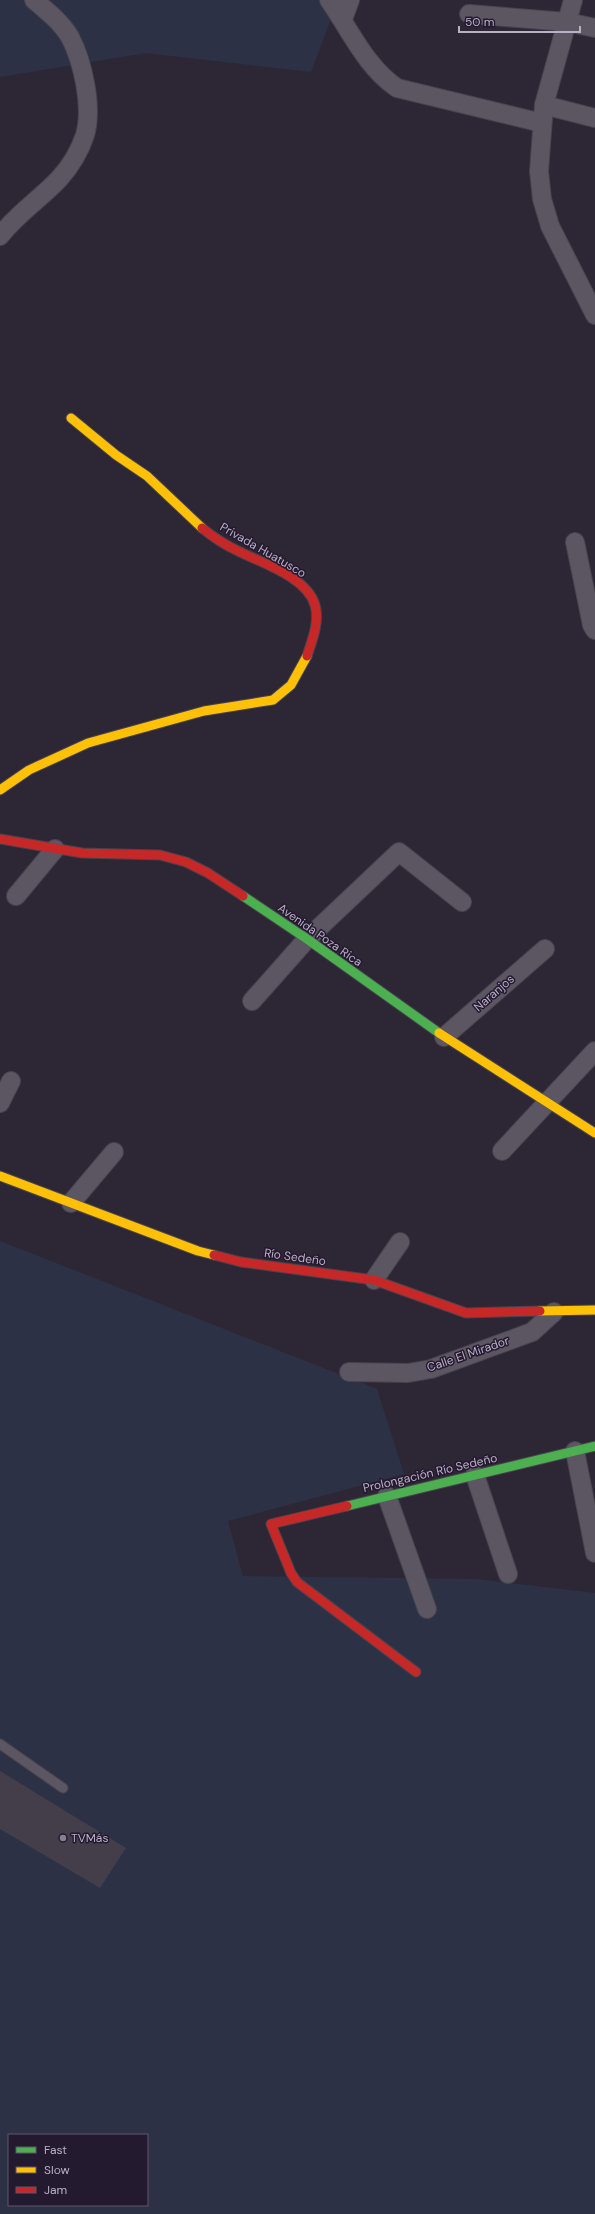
<svg xmlns="http://www.w3.org/2000/svg" width="595" height="2214" font-family="'DM Sans',sans-serif">
<style>
.green{fill:#2c3146;fill-rule:evenodd}
.building{fill:#443e4b}
.lines{fill:none;stroke-linecap:round;stroke-linejoin:round}
.lane-casing{stroke:#48434e;stroke-width:11}
.street-casing{stroke:#48434e;stroke-width:20}
.fast-casing{stroke:#48434e;stroke-width:11}
.slow-casing{stroke:#48434e;stroke-width:11}
.jam-casing{stroke:#48434e;stroke-width:11}
.lane{stroke:#5c5663;stroke-width:9}
.street{stroke:#5c5663;stroke-width:18}
.fast{stroke:#4caf50;stroke-width:9}
.slow{stroke:#ffc107;stroke-width:9}
.jam{stroke:#c62828;stroke-width:9}
.poi-dot{fill:#897f94;stroke:#241a30;stroke-width:1.5}
.labels{text-anchor:middle;stroke-width:3;stroke-linejoin:round;paint-order:stroke}
.street-label{font-size:12px;fill:#bbafc7;stroke:#241a30}
.poi-label{font-size:12px;fill:#bbafc7;stroke:#241a30;text-anchor:start}
</style>
<rect width="100%" height="100%" fill="#2d2735"/>
<g class="green">
<polygon points="0,0 338,0 311,72 146,53 0,77"/>
<path d="M 0,1241 L 377,1389 L 404,1474 L 228,1521 L 243,1576 L 476,1579 L 595,1593 L 595,2214 L 0,2214 ZM 9,2135 L 147,2135 L 147,2205 L 9,2205 Z"/>
</g>
<polygon class="building" points="0,1771 126,1848 100,1888 0,1829"/>
<g class="lines">
<g class="lane-casing">
<polyline id="lane" points="0,1744 63,1788"/>
</g>
<g class="street-casing">
<g id="street">
<path d="M 329,0 C 350,30 366,67 397,88 L 542,123"/>
<polyline points="573,0 544,105 539,171 542,199 550,226 595,315"/>
<polyline points="469,14 567,22 595,28"/>
<polyline points="343,19 350,0"/>
<polyline points="544,105 595,118"/>
<path d="M 0,236 C 17,214 40,199 59,179 C 70,167 80,150 85,135 C 93,107 83,62 70,37 C 61,22 47,11 34,0"/>
<polyline points="575,542 592,625 595,630"/>
<polyline points="16,896 55,849"/>
<polyline points="252,1001 307,939 399,852 462,902"/>
<polyline points="444,1037 545,949"/>
<polyline points="0,1103 11,1081"/>
<polyline points="502,1151 595,1051"/>
<polyline points="71,1203 114,1152"/>
<polyline points="374,1280 400,1242"/>
<polyline points="349,1372 408,1373 431,1369 532,1332 554,1312"/>
<polyline points="575,1451 595,1553"/>
<polyline points="475,1475 508,1574"/>
<polyline points="387,1496 427,1609"/>
</g>
</g>
<g class="fast-casing">
<g id="fast">
<polyline points="243,896 307,939 439,1033"/>
<polyline points="347,1506 595,1446"/>
</g>
</g>
<g class="slow-casing">
<g id="slow">
<polyline points="71,418 116,455 147,476 202,528"/>
<polyline points="0,790 29,770 88,743 204,711 273,700 291,685 307,656"/>
<polyline points="439,1033 595,1133"/>
<polyline points="0,1176 198,1251 214,1255"/>
<polyline points="540,1311 595,1310"/>
</g>
</g>
<g class="jam-casing">
<g id="jam">
<path d="M 202,528 C 213,537 225,545 238,551 C 262,563 307,577 315,605 C 320,621 312,641 307,656"/>
<polyline points="0,839 82,853 160,855 186,862 208,873 243,896"/>
<polyline points="214,1255 241,1262 374,1280 466,1313 540,1311"/>
<polyline points="347,1506 271,1524 291,1573 297,1582 416,1672"/>
</g>
</g>
<use href="#lane" class="lane"/>
<use href="#street" class="street"/>
<use href="#fast" class="fast"/>
<use href="#slow" class="slow"/>
<use href="#jam" class="jam"/>
</g>
<circle class="poi-dot" cx="63" cy="1838" r="4"/>
<g class="labels">
<g class="street-label">
<text transform="translate(263 550) rotate(30)" y="4">Privada Huatusco</text>
<text transform="translate(320 935) rotate(35)" y="4">Avenida Poza Rica</text>
<text transform="translate(494 993) rotate(-41)" y="4">Naranjos</text>
<text transform="translate(295 1257) rotate(8)" y="4">Río Sedeño</text>
<text transform="translate(468 1354) rotate(-19)" y="4">Calle El Mirador</text>
<text transform="translate(430 1473) rotate(-13)" y="4">Prolongación Río Sedeño</text>
</g>
<g class="poi-label">
<text x="71" y="1842">TVMás</text>
</g>
</g>
<rect x="8" y="2134" width="140" height="72" fill="#241a30" stroke="#60566c"/>
<rect x="16" y="2147" width="20" height="6" fill="#4caf50" stroke="#60566c"/>
<text x="44" y="2154" font-size="12" fill="#bbafc7">Fast</text>
<rect x="16" y="2167" width="20" height="6" fill="#ffc107" stroke="#60566c"/>
<text x="44" y="2174" font-size="12" fill="#bbafc7">Slow</text>
<rect x="16" y="2187" width="20" height="6" fill="#c62828" stroke="#60566c"/>
<text x="44" y="2194" font-size="12" fill="#bbafc7">Jam</text>
<path d="M459 26v6h121v-6" fill="none" stroke="#bbafc7" stroke-width="2"/>
<text x="465" y="26" font-size="12" fill="#bbafc7" stroke="#241a30" stroke-width="3" paint-order="stroke">50 m</text>
</svg>
